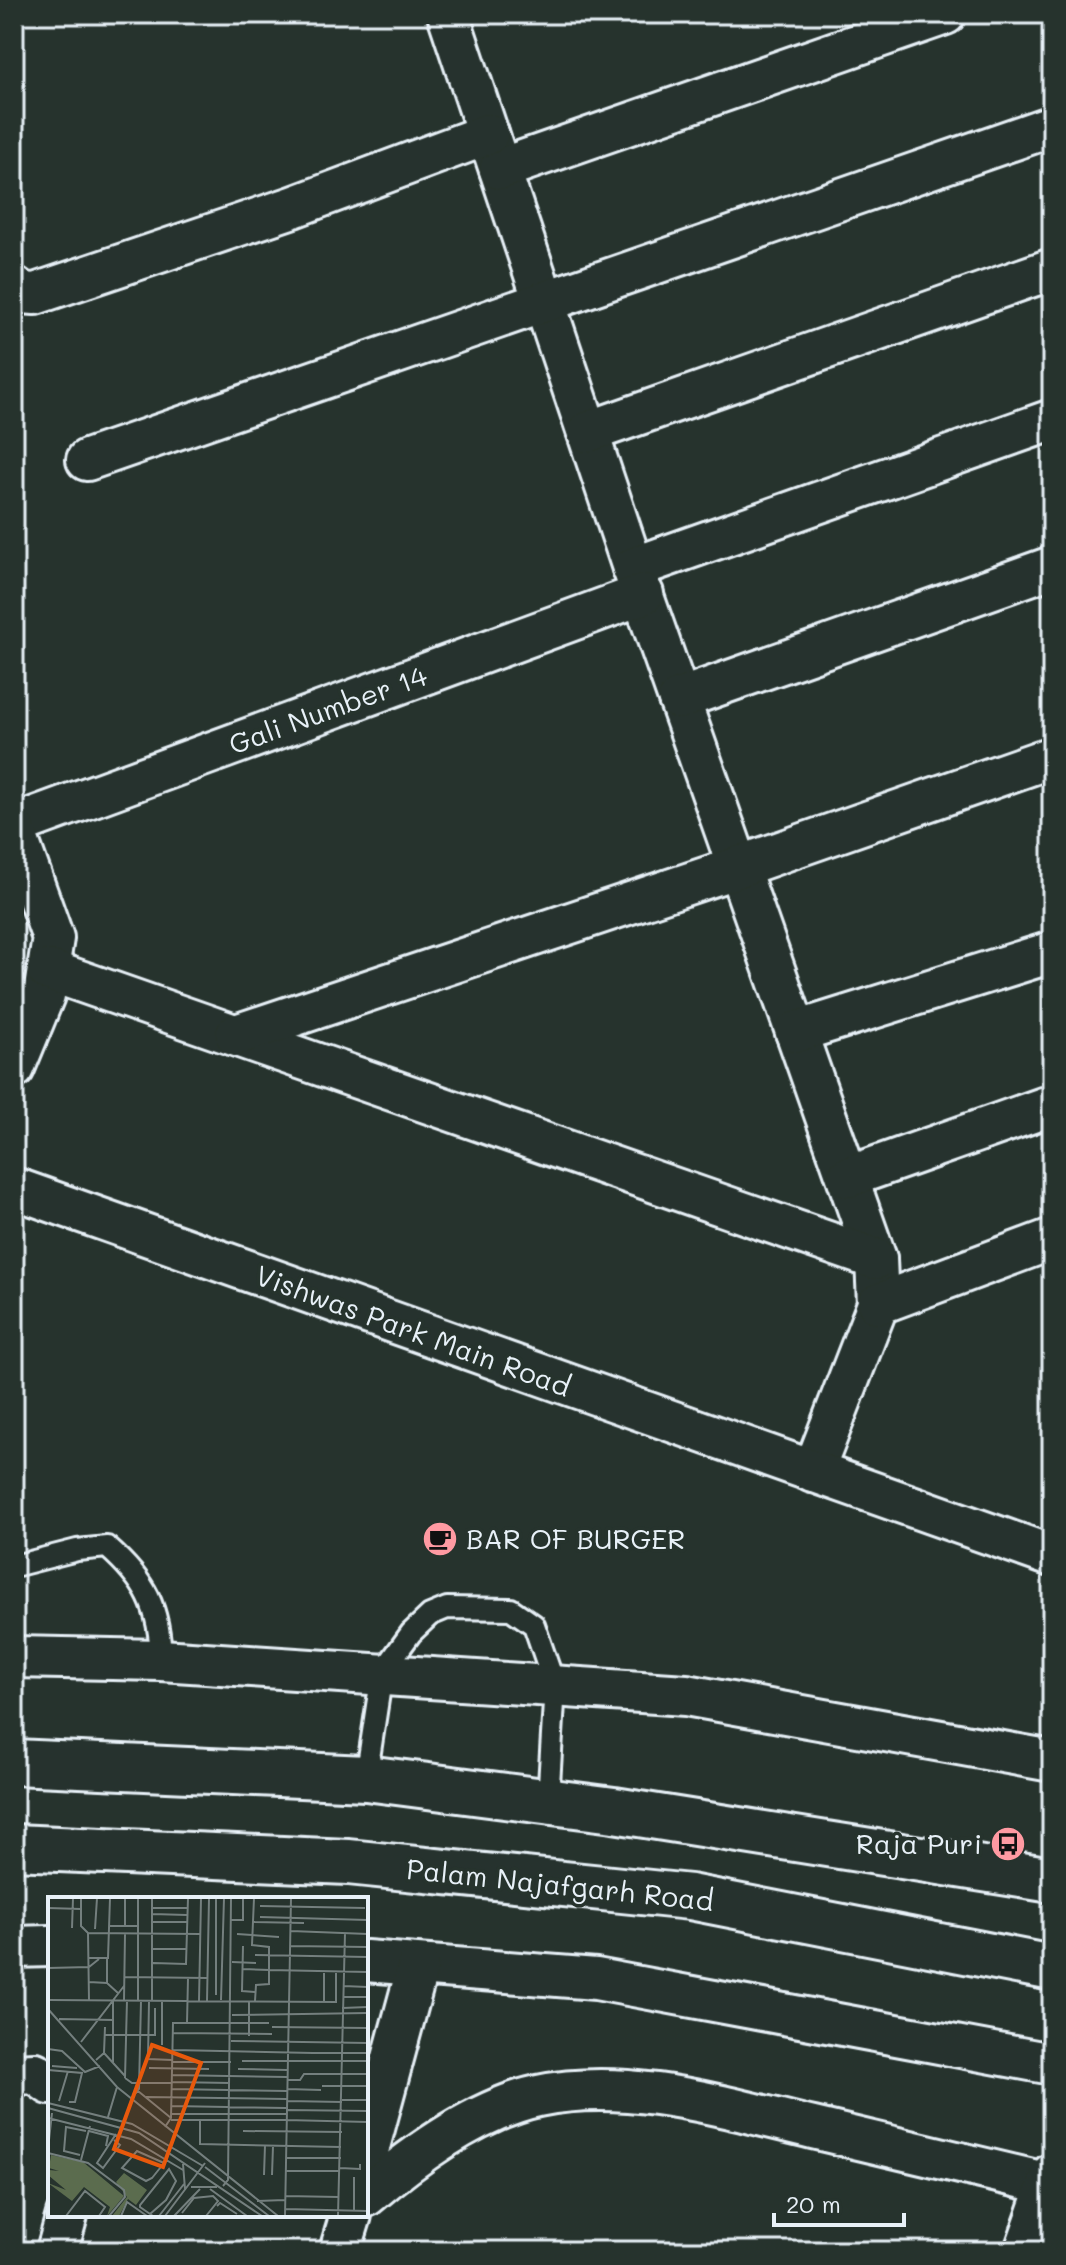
<svg xmlns="http://www.w3.org/2000/svg" width="1066" height="2265" font-family="Mali,sans-serif">
<style>
.lines{fill:none;stroke-linecap:round;stroke-linejoin:round}
.lane-casing{stroke:#e8f1f8;stroke-width:26}
.street-casing{stroke:#e8f1f8;stroke-width:46}
.secondary-casing{stroke:#e8f1f8;stroke-width:50}
.lane{stroke:#26332d;stroke-width:20}
.street{stroke:#26332d;stroke-width:40}
.secondary{stroke:#26332d;stroke-width:44}
.labels{text-anchor:middle;stroke-width:7;stroke-linejoin:round;paint-order:stroke}
.street-label{font-size:28px;fill:#e8f1f8;stroke:#26332d}
.poi-label{font-size:28px;fill:#e8f1f8;stroke:#26332d;text-anchor:start}
.inset-road{fill:none;stroke:#747f7e;stroke-width:2}
.view{fill:#e8590c;fill-opacity:0.15;stroke:#e8590c;stroke-width:4}
.inset-edge{fill:none;stroke:#e8f1f8;stroke-width:4}
</style>
<rect width="100%" height="100%" fill="#26332d"/>
<filter id="ink" filterUnits="userSpaceOnUse"><feTurbulence type="fractalNoise" baseFrequency=".0125" numOctaves="2"/><feDisplacementMap in="SourceGraphic" scale="16" xChannelSelector="R" yChannelSelector="G"/><feConvolveMatrix kernelMatrix="1 2 1 2 8 2 1 2 1" color-interpolation-filters="sRGB"/></filter>
<g filter="url(#ink)">
<g class="lines">
<g class="lane-casing">
<g id="lane">
<path d="M 14,1566 L 77,1550 L 107,1547 C 146,1581 160,1608 161,1660"/>
<polyline points="366,1778 382,1673 411,1633 430,1615 447,1608 511,1609 534,1625 555,1686 548,1801"/>
</g>
</g>
<g class="street-casing">
<g id="street">
<polyline points="448,14 633,568 876,1259 878,1304 813,1472"/>
<polyline points="500,169 945,14"/>
<polyline points="14,287 22,293 35,294 293,207 488,134"/>
<polyline points="588,432 1052,269"/>
<polyline points="87,460 1052,126"/>
<polyline points="633,568 1052,420"/>
<polyline points="679,699 1052,567"/>
<polyline points="14,825 643,594"/>
<polyline points="14,829 53,938 44,995 14,1068"/>
<polyline points="48,970 876,1259"/>
<polyline points="796,1032 1052,952"/>
<polyline points="236,1035 738,867 1052,757"/>
<polyline points="848,1177 1052,1105"/>
<polyline points="14,1188 1052,1556"/>
<polyline points="878,1304 1052,1239"/>
<polyline points="14,1657 161,1660 686,1695 1052,1761"/>
<polyline points="14,1947 50,1946"/>
<polyline points="366,1961 596,1979 1052,2064"/>
<polyline points="14,2074 35,2073 50,2084"/>
<polyline points="366,2158 418,1966"/>
<path d="M 366,2196 C 413,2156 477,2109 538,2096 C 630,2077 724,2107 813,2128 C 891,2147 970,2165 1049,2184"/>
<polyline points="57,2251 67,2215"/>
<polyline points="340,2251 351,2215"/>
<polyline points="1025,2251 1052,2174"/>
</g>
</g>
<g class="secondary-casing">
<g id="secondary">
<polyline points="14,1762 366,1778 614,1810 1052,1880"/>
<polyline points="14,1847 348,1862 690,1897 1052,1968"/>
</g>
</g>
<use href="#lane" class="lane"/>
<use href="#street" class="street"/>
<use href="#secondary" class="secondary"/>
</g>
</g>
<defs>
<g id="cafe-disc" transform="scale(1.8)"><circle r="9.5" fill="#ff9aa2" stroke="#26332d"/><path d="M-5.5-4.5H6V0H3Q3 3.5 0 3.5H-2.5Q-5.5 3.5-5.5 0ZM3-3.2v2h1.7v-2ZM-6 4.5H4V6H-6Z" fill="#111"/></g>
<g id="bus-disc" transform="scale(1.8)"><circle r="9.5" fill="#ff9aa2" stroke="#26332d"/><path d="M-5-6H5V4H4V6H2V4H-2V6H-4V4H-5ZM-3.5-4V0h7V-4ZM-3.5 1.2v1.5H-2V1.2ZM2 1.2v1.5H3.5V1.2Z" fill="#111"/></g>
</defs>
<g fill-rule="evenodd">
<use href="#cafe-disc" x="440" y="1539"/>
<use href="#bus-disc" x="1008" y="1844"/>
</g>
<g class="labels">
<g class="street-label">
<text transform="translate(328 710) rotate(-20)" y="10">Gali Number 14</text>
<text transform="translate(413 1331) rotate(20)" y="10">Vishwas Park Main Road</text>
<text transform="translate(560 1885) rotate(6)" y="10">Palam Najafgarh Road</text>
</g>
<g class="poi-label">
<text x="466" y="1549">BAR OF BURGER</text>
<text x="982" y="1854" text-anchor="end">Raja Puri</text>
</g>
</g>
<g transform="translate(48 1897)">
<rect width="320" height="320" fill="#26332d"/>
<path d="M 3,258 L 35,265 L 76,299 L 59,319 L 62,310 L 36,290 L 24,304 L 0,286 L 18,293 L 0,278 L 1,273 L 11,274 L 1,271 ZM 76,276 L 99,293 L 88,308 L 80,302 L 71,319 L 64,319 L 79,300 L 68,285 Z" fill="#5b6c4e"/>
<path class="inset-road" d="M 33,1 L 33,29 L 40,36 L 152,37M 90,1 L 90,29M 206,1 L 204,48 L 221,50 L 221,73 L 320,75M 212,9 L 317,11M 0,11 L 33,12M 104,11 L 139,11M 104,17 L 139,18M 212,20 L 320,23M 182,23 L 195,23 L 195,1M 104,25 L 139,25M 205,25 L 256,26M 61,29 L 90,29 L 90,103M 77,29 L 77,1M 24,31 L 25,1M 47,32 L 49,1M 243,34 L 320,37M 40,36 L 41,104M 189,37 L 231,40M 195,49 L 194,94 L 207,95M 242,49 L 320,50M 104,52 L 138,52M 207,58 L 320,60M 41,61 L 60,61 L 62,1M 184,65 L 208,66M 105,66 L 138,67 L 140,1M 0,71 L 41,70 L 51,62M 195,72 L 221,73 L 221,87 L 208,88 L 207,104M 76,80 L 159,81M 41,85 L 59,86 L 70,96M 59,86 L 59,61M 295,89 L 320,90M 168,98 L 168,1M 295,100 L 320,100M 0,103 L 288,105 L 288,74M 76,103 L 77,37M 173,103 L 176,1M 101,104 L 100,162 L 124,163M 104,104 L 104,1M 151,104 L 153,1M 159,104 L 161,1M 276,104 L 276,74M 294,111 L 320,110M 0,112 L 69,190 L 230,319M 184,118 L 320,116M 11,122 L 66,123M 139,126 L 140,81M 224,130 L 320,131M 125,136 L 224,137M 57,138 L 107,138 L 107,111M 201,139 L 201,104M 183,144 L 320,146M 33,145 L 76,89M 114,148 L 114,104M 0,152 L 14,154 L 37,175 L 52,169M 125,153 L 265,156M 56,156 L 77,179M 265,156 L 320,156M 48,163 L 56,156 L 57,130M 194,164 L 320,164M 65,165 L 65,104M 124,165 L 183,165M 4,169 L 29,171M 101,171 L 161,172M 190,172 L 239,173M 0,173 L 34,176 L 27,205 L 21,205M 124,178 L 239,180M 77,181 L 79,103M 77,181 L 84,186 L 124,186M 239,183 L 252,183 L 256,177 L 320,177M 124,185 L 182,186M 274,189 L 320,189M 124,192 L 239,194M 239,192 L 273,193M 90,194 L 123,221M 98,200 L 239,202M 83,202 L 91,192 L 93,103M 294,203 L 320,203M 11,204 L 20,174M 239,204 L 294,205M 0,206 L 84,227 L 155,269M 124,209 L 238,211M 0,211 L 91,236 L 214,319M 238,213 L 320,214M 124,217 L 238,217M 60,220 L 69,190M 0,221 L 83,242 L 135,273M 123,223 L 238,223M 152,223 L 152,247 L 293,250M 238,223 L 320,225M 117,230 L 123,221 L 125,126 L 221,126M 41,234 L 60,239 L 58,249M 195,234 L 294,235M 66,243 L 72,248 L 55,271 L 49,266 L 68,237M 0,252 L 4,216M 0,256 L 40,266 L 76,293 L 77,300 L 61,319M 32,258 L 16,254 L 18,230 L 38,234M 238,261 L 293,261M 33,263 L 42,229M 116,266 L 89,254 L 74,271 L 98,284 L 104,281 L 116,266 L 119,262M 135,267 L 137,292M 157,270 L 221,319M 292,271 L 312,272 L 312,267M 237,274 L 292,274M 216,278 L 217,248M 224,278 L 225,249M 175,289 L 180,283 L 183,1M 143,290 L 169,290M 162,292 L 199,319M 237,299 L 291,300M 209,304 L 237,303M 169,309 L 172,306 L 189,317M 237,312 L 320,314M 306,314 L 306,280M 134,316 L 146,301 L 165,299 L 170,304 L 158,319M 102,317 L 118,303 L 128,284 L 121,272 L 92,308 L 92,310 L 105,319M 18,319 L 37,294 L 57,310 L 51,319M 73,319 L 79,305 L 99,319M 111,319 L 136,287M 117,319 L 157,266M 126,319 L 152,292M 237,319 L 243,1M 290,319 L 297,36"/>
<path class="view" d="M 104,148 L 153,166 L 115,270 L 66,252 Z"/>
<rect width="320" height="320" class="inset-edge"/>
</g>
<rect width="1066" height="2265" fill="none" stroke="#26332d" stroke-width="48"/>
<rect x="24" y="24" width="1018" height="2217" fill="none" stroke="#e8f1f8" stroke-width="3" filter="url(#ink)"/>
<path d="M774 2213v12h130v-12" fill="none" stroke="#e8f1f8" stroke-width="4"/>
<text x="786" y="2213" font-size="24" fill="#e8f1f8" stroke="#26332d" stroke-width="6" paint-order="stroke">20 m</text>
</svg>
